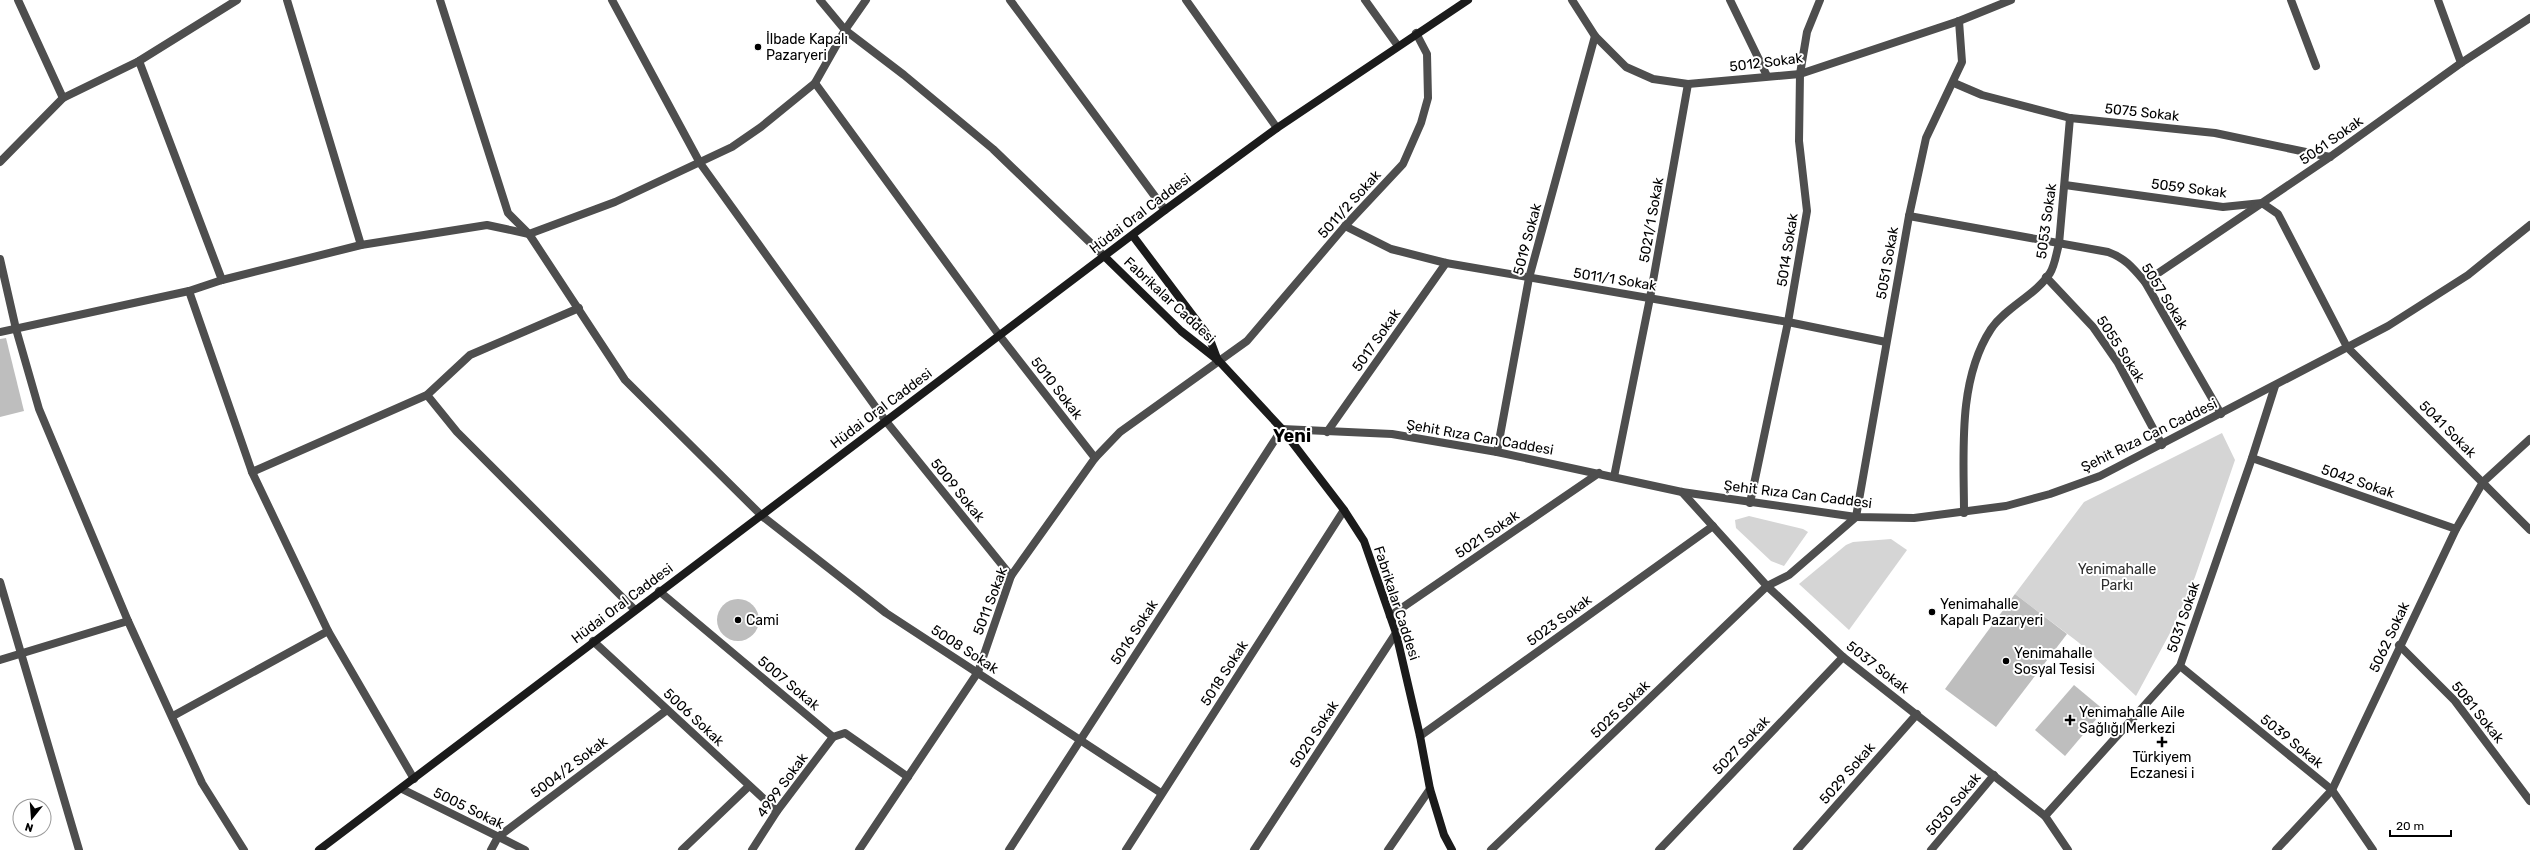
<svg xmlns="http://www.w3.org/2000/svg" width="2530" height="850" font-family="Rubik,sans-serif">
<style>
.green{fill:#d5d5d5}
.building{fill:#bebebe}
.lines{fill:none;stroke-linecap:round;stroke-linejoin:round}
.lane{stroke:#4e4e4e;stroke-width:8}
.street{stroke:#4e4e4e;stroke-width:8}
.secondary{stroke:#1b1b1b;stroke-width:8}
.poi-dot{fill:#000;stroke:#fff;stroke-width:1.5}
.labels{text-anchor:middle;stroke-width:4;stroke-linejoin:round;paint-order:stroke}
.poi-label{font-size:14px;fill:#000;stroke:#fff;text-anchor:start}
.street-label{font-size:14px;fill:#000;stroke:#fff}
.park-label{font-size:14px;fill:#2c2c2c;stroke:#fff}
.district-label{font-size:18px;font-weight:bold;fill:#000;stroke:#fff}
</style>
<rect width="100%" height="100%" fill="#fff"/>
<g class="green">
<polygon points="2222,433 2235,460 2195,577 2170,633 2136,696 2078,642 2015,594 2084,502"/>
<polygon points="1749,516 1803,529 1808,532 1784,566 1771,561 1736,528 1735,520"/>
<polygon points="1891,539 1907,550 1849,630 1799,584 1846,545 1853,542"/>
</g>
<g class="building">
<polygon points="6,338 24,411 0,417 0,339"/>
<polygon points="2015,594 2067,634 1996,727 1945,689"/>
<circle cx="738" cy="620" r="21"/>
<polygon points="2074,685 2104,710 2065,756 2035,730"/>
</g>
<g class="lines">
<polyline class="lane" points="1767,586 1789,575 1856,517"/>
<g class="street">
<polyline points="18,0 63,98"/>
<polyline points="287,0 361,245"/>
<polyline points="440,0 508,213 529,234 625,380 762,516 886,613 1161,793"/>
<polyline points="612,0 700,163 885,420 1011,576"/>
<polyline points="820,0 845,30 904,75 993,149 1104,256"/>
<polyline points="1010,0 1165,210"/>
<polyline points="1186,0 1277,128"/>
<polyline points="1365,0 1398,46"/>
<polyline points="1572,0 1595,36 1626,67 1653,79 1688,84 1800,74 1959,21 2011,0"/>
<polyline points="1730,0 1767,76"/>
<polyline points="2291,0 2316,66"/>
<polyline points="2438,0 2461,63"/>
<polyline points="139,61 222,280"/>
<polyline points="815,83 999,335 1095,458"/>
<polyline points="1954,83 1982,95 2070,118 2215,133 2330,157"/>
<polyline points="0,162 63,98 139,61 237,0"/>
<polyline points="2065,185 2223,207 2262,203 2278,214 2347,347 2530,530"/>
<path d="M 1909,216 L 2108,252 C 2125,258 2133,268 2145,282 L 2221,414"/>
<polyline points="1345,226 1391,249 1446,263 1788,322 1886,342"/>
<polyline points="0,259 16,329 39,409 128,621 202,783 244,850"/>
<polyline points="2046,277 2093,327 2118,363 2162,445"/>
<polyline points="2145,282 2330,157 2461,63 2530,18"/>
<polyline points="189,291 252,472 328,631 414,779"/>
<polyline points="0,332 189,291 222,280 361,245 487,225 529,234 615,202 732,147 761,127 815,83 845,30 866,0"/>
<polyline points="427,395 457,432 635,610"/>
<polyline points="1327,432 1446,263"/>
<polyline points="1497,452 1529,278 1595,36"/>
<polyline points="2252,458 2456,529"/>
<polyline points="252,472 427,395 470,355 579,308"/>
<polyline points="1614,477 1650,298 1688,84"/>
<polyline points="1682,492 1767,586 1843,657 2045,816 2068,850"/>
<polyline points="1750,503 1788,322 1807,211 1799,141 1800,74 1807,32 1820,0"/>
<path d="M 1964,513 C 1964,454 1957,381 1991,329 C 2006,307 2036,295 2050,273 C 2055,265 2056,254 2059,244 L 2070,118"/>
<polyline points="1856,517 1909,216 1926,138 1962,62 1959,21"/>
<polyline points="0,582 79,850"/>
<polyline points="659,591 833,737 845,733 908,777"/>
<polyline points="1390,616 1599,473"/>
<polyline points="593,641 777,811"/>
<polyline points="2399,645 2455,701 2530,801"/>
<polyline points="0,660 128,621"/>
<polyline points="2180,666 2332,790 2373,850"/>
<polyline points="173,716 328,631"/>
<polyline points="1420,736 1713,526"/>
<polyline points="402,789 525,850"/>
<polyline points="2045,816 2180,666 2252,458 2275,386"/>
<polyline points="491,850 498,837 667,710"/>
<polyline points="682,850 749,786"/>
<polyline points="752,850 777,811 833,737"/>
<polyline points="859,850 978,672 1011,576 1095,458 1120,432 1247,341 1345,226 1403,164 1421,123 1428,98 1427,54 1416,33"/>
<polyline points="1009,850 1282,429 1392,434 1497,452 1682,492 1856,517 1914,518 2006,506 2050,494 2100,476 2388,326 2468,275 2530,225"/>
<polyline points="1126,850 1344,510"/>
<polyline points="1254,850 1396,633"/>
<polyline points="1388,850 1430,789"/>
<polyline points="1491,850 1767,586"/>
<polyline points="1659,850 1843,657"/>
<polyline points="1797,850 1917,714"/>
<polyline points="1931,850 1994,775"/>
<polyline points="2276,850 2332,790 2456,529 2483,482 2530,439"/>
</g>
<g class="secondary">
<polyline points="1133,236 1209,337 1218,361"/>
<polyline points="1104,256 1181,331 1219,361 1282,429 1344,510 1364,541 1396,633 1420,736 1430,789 1444,835 1452,850"/>
<polyline points="319,850 1165,210 1277,128 1468,0"/>
</g>
</g>
<g class="poi-dot">
<circle cx="758" cy="47" r="4"/>
<circle cx="1932" cy="612" r="4"/>
<circle cx="738" cy="620" r="4"/>
<circle cx="2006" cy="661" r="4"/>
<path d="M2068 714h4v4h4v4h-4v4h-4v-4h-4v-4h4z"/>
<path d="M2160 736h4v4h4v4h-4v4h-4v-4h-4v-4h4z"/>
</g>
<g class="labels">
<g class="poi-label">
<text x="766" y="44">İlbade Kapalı<tspan x="766" dy="16">Pazaryeri</tspan></text>
<text x="1940" y="609">Yenimahalle<tspan x="1940" dy="16">Kapalı Pazaryeri</tspan></text>
<text x="746" y="625">Cami</text>
<text x="2014" y="658">Yenimahalle<tspan x="2014" dy="16">Sosyal Tesisi</tspan></text>
<text x="2079" y="717">Yenimahalle Aile<tspan x="2079" dy="16">Sağlığı Merkezi</tspan></text>
<text x="2162" y="762" text-anchor="middle">Türkiyem<tspan x="2162" dy="16">Eczanesi i</tspan></text>
</g>
<g class="street-label">
<text transform="translate(1766 62) rotate(-7)" y="5">5012 Sokak</text>
<text transform="translate(2142 112) rotate(6)" y="5">5075 Sokak</text>
<text transform="translate(2331 140) rotate(-35)" y="5">5061 Sokak</text>
<text transform="translate(2189 188) rotate(7)" y="5">5059 Sokak</text>
<text transform="translate(1349 204) rotate(-48)" y="5">5011/2 Sokak</text>
<text transform="translate(1140 213) rotate(-37)" y="5">Hüdai Oral Caddesi</text>
<text transform="translate(1651 220) rotate(-80)" y="5">5021/1 Sokak</text>
<text transform="translate(2046 221) rotate(-82)" y="5">5053 Sokak</text>
<text transform="translate(1527 239) rotate(-75)" y="5">5019 Sokak</text>
<text transform="translate(1787 250) rotate(-81)" y="5">5014 Sokak</text>
<text transform="translate(1887 263) rotate(-80)" y="5">5051 Sokak</text>
<text transform="translate(1615 279) rotate(9)" y="5">5011/1 Sokak</text>
<text transform="translate(2165 296) rotate(58)" y="5">5057 Sokak</text>
<text transform="translate(1170 300) rotate(43)" y="5">Fabrikalar Caddesi</text>
<text transform="translate(1376 340) rotate(-55)" y="5">5017 Sokak</text>
<text transform="translate(2121 349) rotate(57)" y="5">5055 Sokak</text>
<text transform="translate(1057 388) rotate(52)" y="5">5010 Sokak</text>
<text transform="translate(881 408) rotate(-37)" y="5">Hüdai Oral Caddesi</text>
<text transform="translate(2448 429) rotate(45)" y="5">5041 Sokak</text>
<text transform="translate(2149 435) rotate(-26)" y="5">Şehit Rıza Can Caddesi</text>
<text transform="translate(1480 437) rotate(10)" y="5">Şehit Rıza Can Caddesi</text>
<text transform="translate(2358 481) rotate(19)" y="5">5042 Sokak</text>
<text transform="translate(958 490) rotate(51)" y="5">5009 Sokak</text>
<text transform="translate(1798 494) rotate(7)" y="5">Şehit Rıza Can Caddesi</text>
<text transform="translate(1487 534) rotate(-34)" y="5">5021 Sokak</text>
<text transform="translate(990 601) rotate(-69)" y="5">5011 Sokak</text>
<text transform="translate(622 603) rotate(-37)" y="5">Hüdai Oral Caddesi</text>
<text transform="translate(1397 603) rotate(72)" y="5">Fabrikalar Caddesi</text>
<text transform="translate(2183 617) rotate(-71)" y="5">5031 Sokak</text>
<text transform="translate(1559 620) rotate(-36)" y="5">5023 Sokak</text>
<text transform="translate(1134 632) rotate(-57)" y="5">5016 Sokak</text>
<text transform="translate(2389 637) rotate(-65)" y="5">5062 Sokak</text>
<text transform="translate(965 649) rotate(33)" y="5">5008 Sokak</text>
<text transform="translate(1878 667) rotate(38)" y="5">5037 Sokak</text>
<text transform="translate(1224 673) rotate(-57)" y="5">5018 Sokak</text>
<text transform="translate(789 683) rotate(40)" y="5">5007 Sokak</text>
<text transform="translate(1620 709) rotate(-44)" y="5">5025 Sokak</text>
<text transform="translate(2478 712) rotate(51)" y="5">5081 Sokak</text>
<text transform="translate(694 717) rotate(43)" y="5">5006 Sokak</text>
<text transform="translate(1314 734) rotate(-57)" y="5">5020 Sokak</text>
<text transform="translate(2292 741) rotate(39)" y="5">5039 Sokak</text>
<text transform="translate(1741 745) rotate(-46)" y="5">5027 Sokak</text>
<text transform="translate(569 767) rotate(-37)" y="5">5004/2 Sokak</text>
<text transform="translate(1847 773) rotate(-49)" y="5">5029 Sokak</text>
<text transform="translate(782 785) rotate(-54)" y="5">4999 Sokak</text>
<text transform="translate(1953 804) rotate(-50)" y="5">5030 Sokak</text>
<text transform="translate(469 808) rotate(26)" y="5">5005 Sokak</text>
</g>
<g class="park-label">
<text x="2117" y="574">Yenimahalle<tspan x="2117" dy="16">Parkı</tspan></text>
</g>
<g class="district-label">
<text x="1292" y="442">Yeni</text>
</g>
</g>
<g transform="translate(32 818) rotate(197)"><circle r="19" fill="#ffffff" stroke="#999999"/>
<path d="M0-3L7 15L0 10L-7 15Z" fill="#000000"/>
<text y="-6" font-size="11" font-weight="bold" text-anchor="middle" fill="#000000">N</text>
</g>
<path d="M2390 830v6h61v-6" fill="none" stroke="#000000" stroke-width="2"/>
<text x="2396" y="830" font-size="12" fill="#000000" stroke="#ffffff" stroke-width="3" paint-order="stroke">20 m</text>
</svg>
